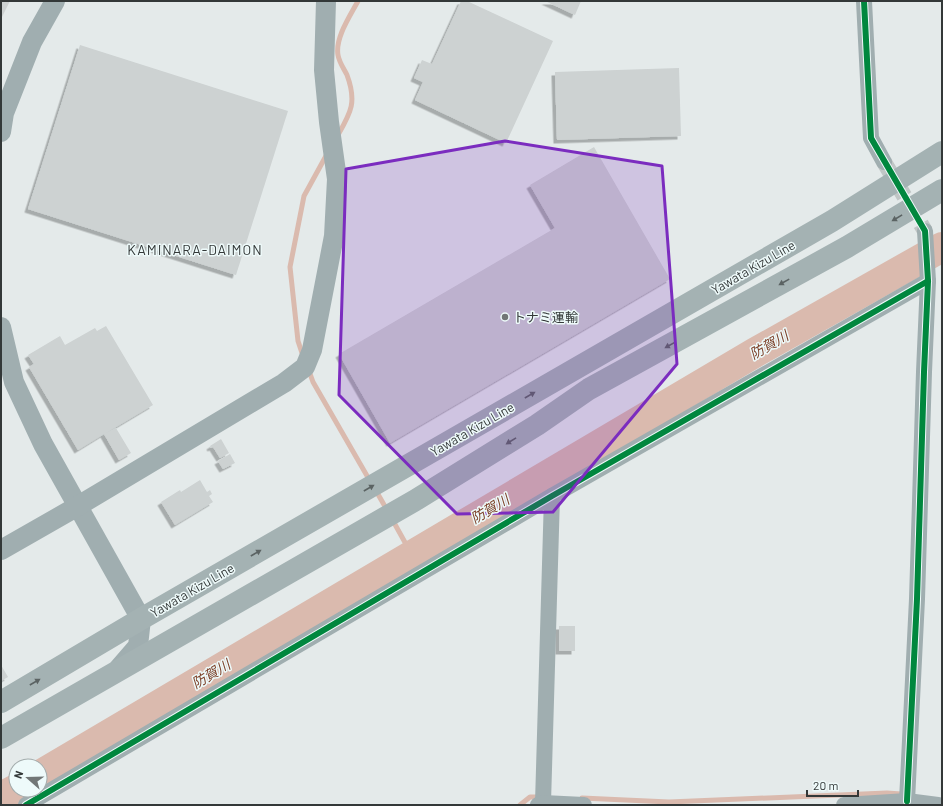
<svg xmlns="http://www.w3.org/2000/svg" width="943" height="806" font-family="Barlow,'Noto Sans JP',sans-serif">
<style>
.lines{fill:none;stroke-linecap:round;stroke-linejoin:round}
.stream{stroke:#dabaae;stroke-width:5}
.river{stroke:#dabaae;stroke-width:30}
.building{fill:#cdd2d2;filter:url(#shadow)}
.minor-tunnel{stroke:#c1c6c6;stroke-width:16;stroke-dasharray:16 8;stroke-linecap:butt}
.minor{stroke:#a0aeb0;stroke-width:16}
.tertiary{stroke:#a0aeb0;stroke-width:20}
.primary{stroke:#a4b2b3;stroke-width:22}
.cycleway-casing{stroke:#eefafa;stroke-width:8}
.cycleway{stroke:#00873e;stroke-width:6}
.oneway{fill:#5b6363}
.marked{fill:#7b2cbf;fill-opacity:0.2;stroke:#7b2cbf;stroke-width:3;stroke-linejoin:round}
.poi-dot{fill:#717676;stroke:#eefafa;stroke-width:1.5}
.labels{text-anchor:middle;stroke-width:3;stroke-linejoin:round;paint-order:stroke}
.street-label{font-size:13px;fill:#333838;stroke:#eefafa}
.poi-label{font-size:13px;fill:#333838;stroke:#eefafa;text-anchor:start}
.neighbourhood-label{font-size:14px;letter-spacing:1px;fill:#333838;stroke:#eefafa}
.water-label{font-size:14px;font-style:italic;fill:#7c3f27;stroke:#eefafa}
</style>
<defs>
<filter id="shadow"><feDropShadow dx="-3.5" dy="3.5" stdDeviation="0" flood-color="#0004"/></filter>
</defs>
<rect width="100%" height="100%" fill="#e4eaea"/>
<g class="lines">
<g class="stream">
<path d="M 338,135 C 351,112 357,102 347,75 C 344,69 339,62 338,55 C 335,38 350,16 358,1"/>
<polyline points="303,356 298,341 290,267 304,196 327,154"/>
<polyline points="309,371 313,382 370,481"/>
<polyline points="375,489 387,510"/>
<polyline points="392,519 412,555"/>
<polyline points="582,798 669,802 887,793 901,794"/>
<polyline points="520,805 530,797 542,797"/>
</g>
<g class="river">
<polyline points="40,775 756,352 942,247"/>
<polyline points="1,797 16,789"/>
</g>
</g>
<g class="building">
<polygon points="1,1 10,1 1,19"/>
<polygon points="461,1 467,1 553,41 506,143 415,100 423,82 414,78 422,60 432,64"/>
<polygon points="545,1 581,1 575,15"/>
<polygon points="80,45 288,111 236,275 28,209"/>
<polygon points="679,68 681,136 557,140 555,72"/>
<polygon points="594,147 670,279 390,443 339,354 555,228 530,185"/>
<polygon points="106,326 153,405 106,433 116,428 131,453 119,460 104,434 78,450 29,367 34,364 28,355 60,336 65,345 95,328 97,331"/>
<polygon points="221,439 229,453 220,458 213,447 211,448 210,446"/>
<polygon points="230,454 235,463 223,469 218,461"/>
<polygon points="200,480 207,492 210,490 212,494 209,496 213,502 175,525 161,502 180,490 181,492"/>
<rect x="559" y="626" width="16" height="25"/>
<polygon points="1,665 8,677 1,681"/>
</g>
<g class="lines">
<polyline class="minor-tunnel" points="884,162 925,231"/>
<g class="minor">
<polyline points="864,1 871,138 884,162"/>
<polyline points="907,801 917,599 924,372 928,281 925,231"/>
<polyline points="543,803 552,496"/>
<polyline points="26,805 552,496 928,281"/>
<polyline points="538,805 543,803 584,805"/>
<polyline points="844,805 907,801 938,805"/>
</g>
<g class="tertiary">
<polyline points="1,132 4,113 32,42 55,1"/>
<polyline points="1,327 14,382 43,444 141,619 138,646 119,668"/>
<polyline points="1,550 78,506 284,383 305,367 312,350 334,236 337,179 329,122 324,70 326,1"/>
</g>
<g class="primary">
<polyline points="1,702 141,619 832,221 942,152"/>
<polyline points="1,738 414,501 537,425 589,389 847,247 942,190"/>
</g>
<g class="cycleway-casing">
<g id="cycleway">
<polyline points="864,1 871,138 925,231 928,281 924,372 917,599 907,801"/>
<polyline points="26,805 552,496 928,281"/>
</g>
</g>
<use href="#cycleway" class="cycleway"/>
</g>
<defs><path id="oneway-solid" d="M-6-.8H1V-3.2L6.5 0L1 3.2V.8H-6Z"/></defs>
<g class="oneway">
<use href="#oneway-solid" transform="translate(897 218) rotate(149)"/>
<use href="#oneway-solid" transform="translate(784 282) rotate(151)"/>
<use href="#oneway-solid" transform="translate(670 345) rotate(151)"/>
<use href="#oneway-solid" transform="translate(530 395) rotate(-30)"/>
<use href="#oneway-solid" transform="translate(511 441) rotate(148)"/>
<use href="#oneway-solid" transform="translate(369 488) rotate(-30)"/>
<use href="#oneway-solid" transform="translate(256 553) rotate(-30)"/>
<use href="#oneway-solid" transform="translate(35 682) rotate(-30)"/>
</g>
<path class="marked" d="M 505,141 L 662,166 L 677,364 L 553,512 L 457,514 L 339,395 L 346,169 Z"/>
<circle class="poi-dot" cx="505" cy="317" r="4"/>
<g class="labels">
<g class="street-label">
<text transform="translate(753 267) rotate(-30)" y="5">Yawata Kizu Line</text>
<text transform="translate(472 429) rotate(-30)" y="5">Yawata Kizu Line</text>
<text transform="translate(192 590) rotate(-30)" y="5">Yawata Kizu Line</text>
</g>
<g class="poi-label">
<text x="513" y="322">トナミ運輸</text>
</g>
<g class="neighbourhood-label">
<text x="195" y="255">KAMINARA-DAIMON</text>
</g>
<g class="water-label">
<text transform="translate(769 345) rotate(-30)" y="5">防賀川</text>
<text transform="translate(490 509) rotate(-31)" y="5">防賀川</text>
<text transform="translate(211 674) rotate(-31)" y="5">防賀川</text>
</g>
</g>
<rect width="943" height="806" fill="none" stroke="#333838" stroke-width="4"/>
<g transform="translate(28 778) rotate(290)"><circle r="19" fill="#eefafa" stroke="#a3acac"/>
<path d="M0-3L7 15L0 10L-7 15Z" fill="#717676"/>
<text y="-6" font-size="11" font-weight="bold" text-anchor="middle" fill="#333838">N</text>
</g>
<path d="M807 790v6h51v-6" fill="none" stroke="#333838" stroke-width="2"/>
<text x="813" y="790" font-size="12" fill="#333838" stroke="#eefafa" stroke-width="3" paint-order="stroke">20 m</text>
</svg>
